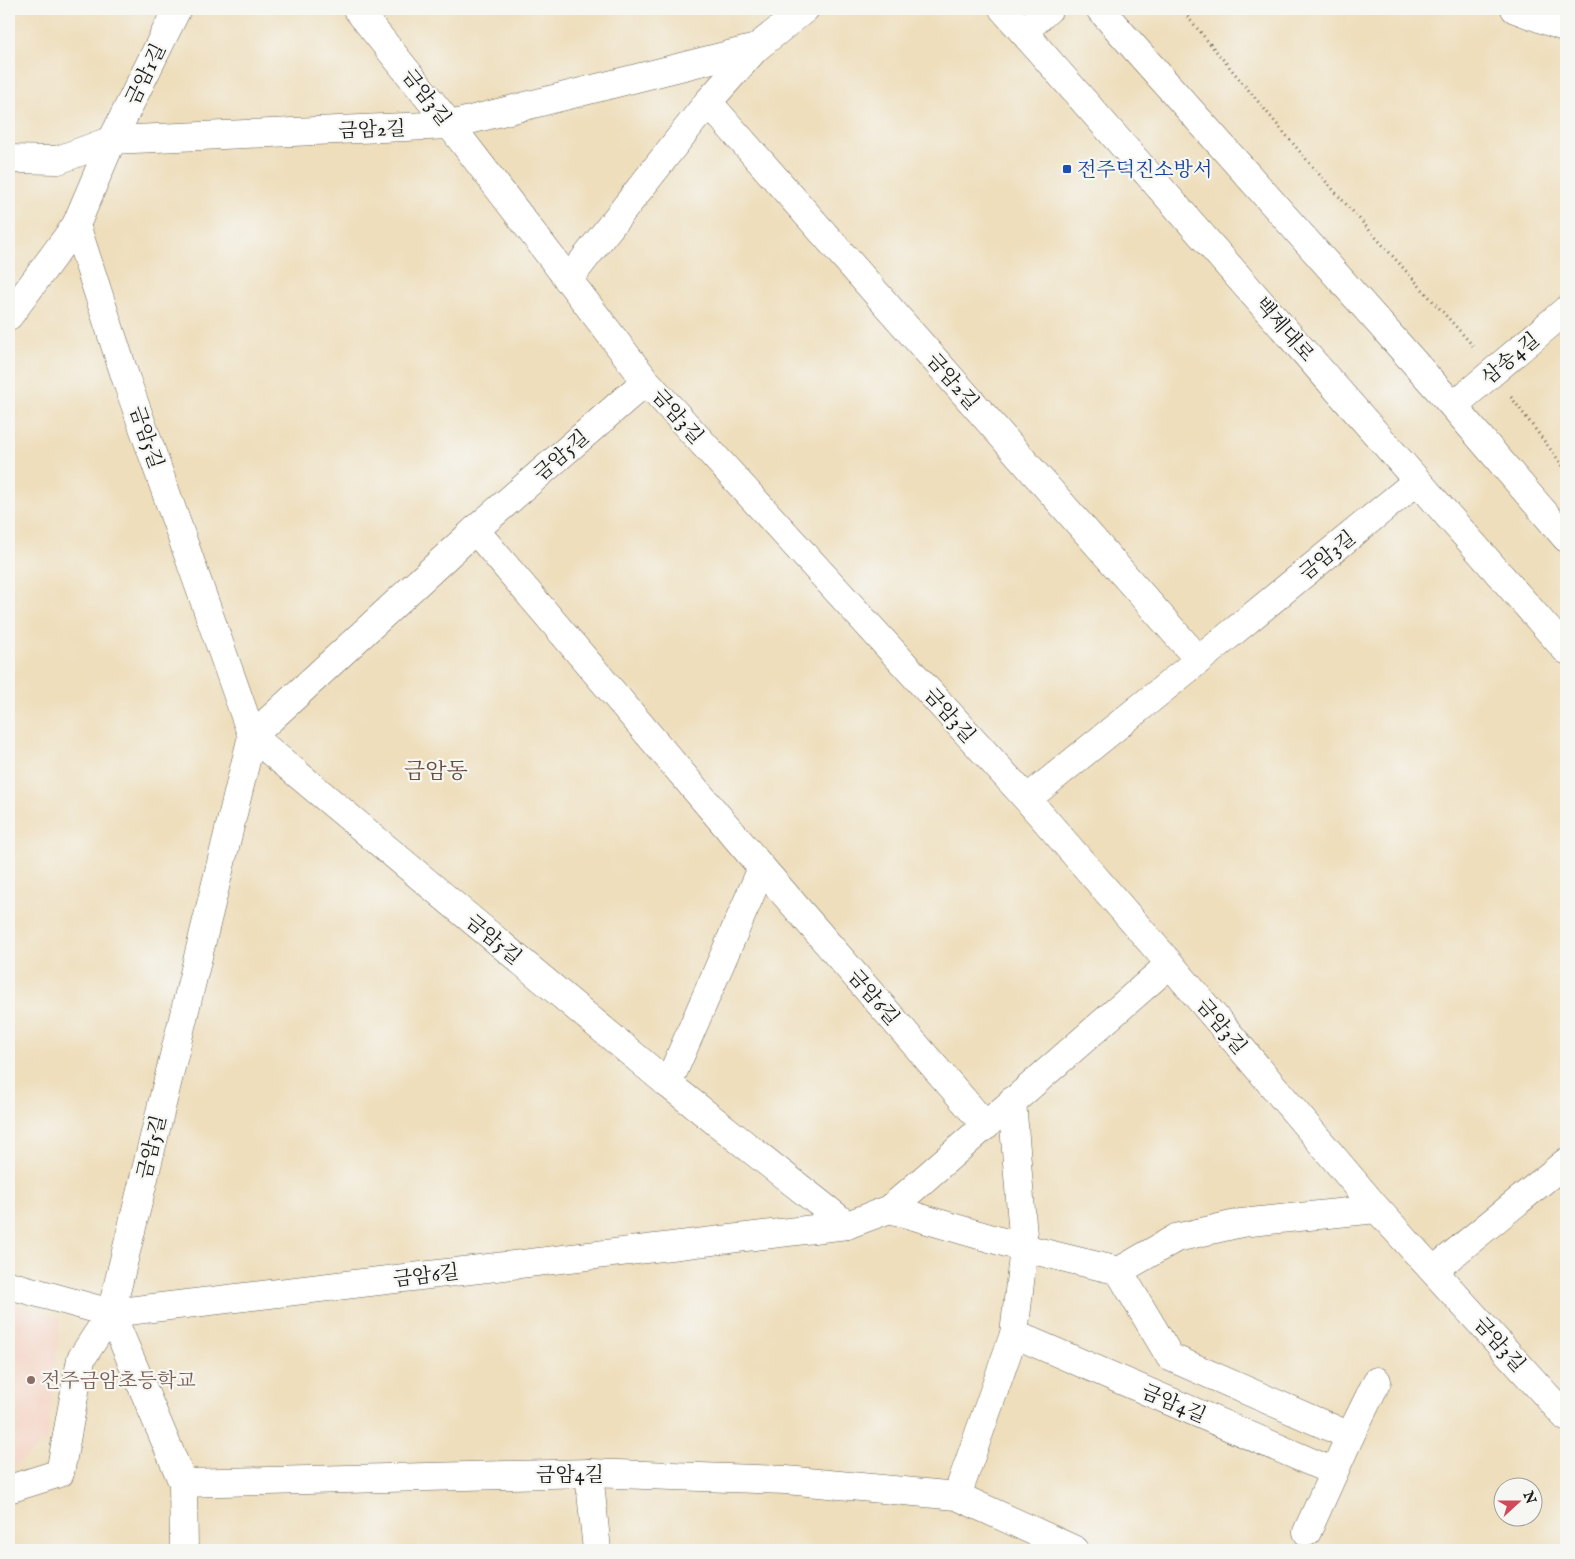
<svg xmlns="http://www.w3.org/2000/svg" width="1575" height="1559" font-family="'IM FELL English','Noto Serif KR',serif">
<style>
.built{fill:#f5d2c2}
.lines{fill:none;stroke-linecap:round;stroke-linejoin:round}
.minor-casing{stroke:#666054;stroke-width:29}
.path{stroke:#666054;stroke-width:3;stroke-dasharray:1 4;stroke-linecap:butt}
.minor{stroke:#fff;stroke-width:28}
.transit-dot{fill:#1a4fb4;stroke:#f6f6f2;stroke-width:2}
.education-dot{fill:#8d6e63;stroke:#f6f6f2;stroke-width:2}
.labels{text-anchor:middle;stroke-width:4.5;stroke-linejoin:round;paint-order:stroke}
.street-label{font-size:20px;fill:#1c1c1c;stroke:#f6f6f2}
.transit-label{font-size:20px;fill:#164399;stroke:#f6f6f2;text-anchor:start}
.education-label{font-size:20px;fill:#785e54;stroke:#f6f6f2;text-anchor:start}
.quarter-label{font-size:22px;fill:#674e3f;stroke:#f6f6f2}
</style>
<rect width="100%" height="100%" fill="#f6f6f2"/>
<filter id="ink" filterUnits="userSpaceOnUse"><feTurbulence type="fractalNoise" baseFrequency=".02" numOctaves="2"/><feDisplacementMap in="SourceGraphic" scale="10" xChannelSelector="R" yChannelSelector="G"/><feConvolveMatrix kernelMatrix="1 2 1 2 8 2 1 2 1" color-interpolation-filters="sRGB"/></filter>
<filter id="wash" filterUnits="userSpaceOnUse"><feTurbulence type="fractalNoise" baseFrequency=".0096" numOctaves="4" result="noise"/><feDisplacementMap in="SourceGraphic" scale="20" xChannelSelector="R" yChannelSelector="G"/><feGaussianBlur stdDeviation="1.12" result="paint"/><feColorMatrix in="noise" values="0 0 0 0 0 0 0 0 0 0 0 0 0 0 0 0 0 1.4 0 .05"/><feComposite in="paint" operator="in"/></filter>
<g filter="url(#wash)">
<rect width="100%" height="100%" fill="#eedebc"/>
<polygon class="built" points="9,1302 61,1319 47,1441 9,1470"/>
</g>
<g filter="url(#ink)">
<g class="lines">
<g class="minor-casing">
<g id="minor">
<polyline points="357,9 450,125 646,381 1027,799 1170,964 1377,1209 1566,1417"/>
<polyline points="1003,9 1566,650"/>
<polyline points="1100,9 1453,406 1566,538"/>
<polyline points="1515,9 1566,28"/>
<polyline points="1023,32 1049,9"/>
<polyline points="708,102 1199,660"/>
<polyline points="9,159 58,160 112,140 450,125 756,48 805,9"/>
<polyline points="76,225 127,382 252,736 668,1084 847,1225"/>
<polyline points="568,280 708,102 756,48"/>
<polyline points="9,316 76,225 112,140 177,9"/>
<polyline points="1453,406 1566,310"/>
<polyline points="475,530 762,868 986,1126"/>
<polyline points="1027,799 1199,660 1417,481"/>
<polyline points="668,1084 762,868"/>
<polyline points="890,1209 1024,1248 1119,1271 1176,1238 1241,1223 1377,1209"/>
<polyline points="1434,1270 1566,1162"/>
<polyline points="9,1285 111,1313 847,1225 890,1209 1170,964"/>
<polyline points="1014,1334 1334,1472 1350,1436 1170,1357 1119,1271"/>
<polyline points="1350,1436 1377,1381"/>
<polyline points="589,1473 597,1550"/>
<polyline points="183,1483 589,1473 786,1480 957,1496 1075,1550"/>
<polyline points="9,1489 60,1473 81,1359 111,1313"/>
<polyline points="957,1496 1014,1334 1024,1248 1012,1101"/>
<polyline points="1307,1532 1334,1472"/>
<polyline points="184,1550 183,1483 111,1313 252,736 475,530 646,381"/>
</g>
</g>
<g class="path">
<polyline points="1181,9 1311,165 1475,348"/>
<polyline points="1511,397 1566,470"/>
</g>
<use href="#minor" class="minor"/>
</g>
</g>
<rect class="transit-dot" x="1062" y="164" width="10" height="10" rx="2.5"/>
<circle class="education-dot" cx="31" cy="1380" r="5"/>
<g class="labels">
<g class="street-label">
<text transform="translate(145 74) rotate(-64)" y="7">금암1길</text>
<text transform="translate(427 97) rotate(52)" y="7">금암3길</text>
<text transform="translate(372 129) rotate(-2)" y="7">금암2길</text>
<text transform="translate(1285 329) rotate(49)" y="7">백제대로</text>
<text transform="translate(1510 358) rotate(-40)" y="7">삼송4길</text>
<text transform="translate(953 381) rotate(49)" y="7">금암2길</text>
<text transform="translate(678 416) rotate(48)" y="7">금암3길</text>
<text transform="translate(147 437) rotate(71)" y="7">금암5길</text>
<text transform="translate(561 455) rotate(-41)" y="7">금암5길</text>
<text transform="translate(1327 555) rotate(-39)" y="7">금암3길</text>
<text transform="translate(950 715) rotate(48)" y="7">금암3길</text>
<text transform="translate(494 939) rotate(40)" y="7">금암5길</text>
<text transform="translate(874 997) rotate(49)" y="7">금암6길</text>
<text transform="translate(1222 1026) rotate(50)" y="7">금암3길</text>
<text transform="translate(151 1147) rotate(-76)" y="7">금암5길</text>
<text transform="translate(426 1275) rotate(-7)" y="7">금암6길</text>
<text transform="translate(1500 1344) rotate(48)" y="7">금암3길</text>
<text transform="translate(1174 1403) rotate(23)" y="7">금암4길</text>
<text x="570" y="1481">금암4길</text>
</g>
<g class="transit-label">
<text x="1077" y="176">전주덕진소방서</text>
</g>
<g class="education-label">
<text x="41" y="1387">전주금암초등학교</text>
</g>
<g class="quarter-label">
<text x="436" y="778">금암동</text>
</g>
</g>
<rect width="1575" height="1559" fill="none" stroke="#f6f6f2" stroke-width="30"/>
<g transform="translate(1518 1502) rotate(69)"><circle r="24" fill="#f6f6f2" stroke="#9f9f9c"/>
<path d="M0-4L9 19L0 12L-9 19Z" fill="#d1495b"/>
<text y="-8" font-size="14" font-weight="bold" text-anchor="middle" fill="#1c1c1c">N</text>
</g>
</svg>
